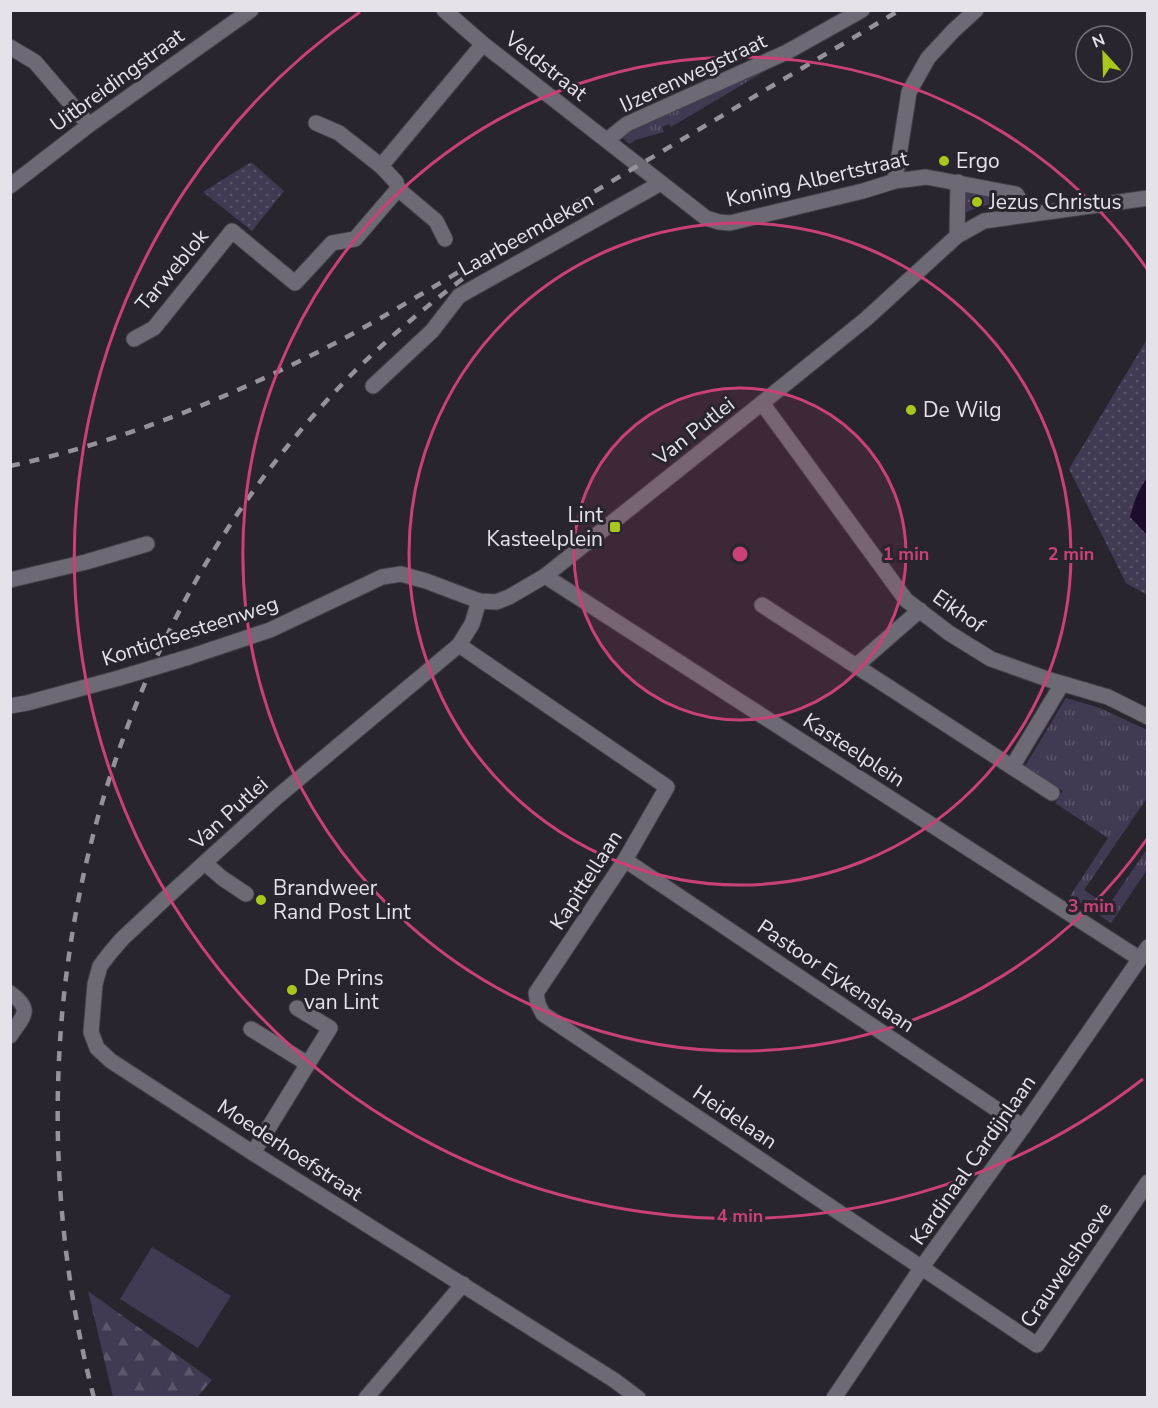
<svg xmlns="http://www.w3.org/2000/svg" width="1158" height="1408" font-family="'Nunito Sans',sans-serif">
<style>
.grass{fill:url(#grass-tufts)}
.forest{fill:url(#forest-firs)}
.park{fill:url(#park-dots)}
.garden{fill:#423952}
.water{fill:#1c0d2f}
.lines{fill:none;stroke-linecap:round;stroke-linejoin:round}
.minor-casing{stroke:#444149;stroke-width:17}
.minor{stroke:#6d6a75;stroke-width:15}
.rail{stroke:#95929a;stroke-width:4.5;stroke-dasharray:10 10;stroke-linecap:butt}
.minor-bridge-casing{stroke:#444149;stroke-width:17;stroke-linecap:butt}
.minor-bridge{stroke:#6d6a75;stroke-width:15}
.ring{fill:none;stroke:#c94177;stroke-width:3}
.poi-dot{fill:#a8c71c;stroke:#29252f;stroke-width:2}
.labels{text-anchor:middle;stroke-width:6;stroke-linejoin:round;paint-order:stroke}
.street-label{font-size:21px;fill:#e5e3e9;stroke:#29252f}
.poi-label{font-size:21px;fill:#e5e3e9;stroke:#29252f;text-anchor:start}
.centre{fill:#c94177;stroke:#29252f;stroke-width:3}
.ring-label{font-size:18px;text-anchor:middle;font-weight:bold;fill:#c94177;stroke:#29252f;stroke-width:6;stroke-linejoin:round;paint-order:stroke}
</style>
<defs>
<pattern id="grass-tufts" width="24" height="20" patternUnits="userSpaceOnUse" patternTransform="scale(1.5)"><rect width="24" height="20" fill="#423952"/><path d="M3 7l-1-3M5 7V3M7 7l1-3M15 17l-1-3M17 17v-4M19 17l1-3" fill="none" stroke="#5d566b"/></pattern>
<pattern id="forest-firs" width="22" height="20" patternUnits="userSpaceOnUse" patternTransform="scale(1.5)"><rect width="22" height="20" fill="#423952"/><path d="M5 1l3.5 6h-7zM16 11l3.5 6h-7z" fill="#5d566b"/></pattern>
<pattern id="park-dots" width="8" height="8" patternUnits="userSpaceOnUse" patternTransform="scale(1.5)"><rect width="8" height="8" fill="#423952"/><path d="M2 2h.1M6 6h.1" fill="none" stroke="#5d566b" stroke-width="1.8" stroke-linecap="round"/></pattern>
</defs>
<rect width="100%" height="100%" fill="#29252f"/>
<g class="grass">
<polygon points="777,64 671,127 669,124 662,127 664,132 635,140 629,144 621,136 621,134"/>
<polygon points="1066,698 1100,708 1147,730 1147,798 1084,890 1108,906 1147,849 1147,870 1111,923 1070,896 1108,838 1055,803 1063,791 1025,766"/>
</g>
<polygon class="forest" points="88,1291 212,1380 197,1397 113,1397"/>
<g class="park">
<polygon points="251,162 284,191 252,231 203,192"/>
<polygon points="965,190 1007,200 1006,201 979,207 965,213"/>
<polygon points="1147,339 1147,595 1126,583 1069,469"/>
</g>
<polygon class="garden" points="152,1247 231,1296 198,1348 120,1299"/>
<path class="water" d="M 1147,478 L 1147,535 L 1130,517 C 1134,502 1138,490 1147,478 Z"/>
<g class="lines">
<g class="minor-casing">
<g id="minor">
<polyline points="444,10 483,44 706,218 719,222 730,223 863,191 895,181 926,177 1016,194 1028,213"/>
<polyline points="10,47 35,62 89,125"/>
<polyline points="316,123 339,133 381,166 396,182 398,189 436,221 445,239"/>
<polyline points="607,140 627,124 787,52 862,10"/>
<polyline points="381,166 483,44"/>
<polyline points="895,181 909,92 928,58 954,30 976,10"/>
<polyline points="10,186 89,125 251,10"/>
<polyline points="957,236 958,182"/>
<polyline points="134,339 154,328 232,231 295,283 332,243 355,239 398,189"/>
<polyline points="373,386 432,331 459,296 661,183"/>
<polyline points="762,403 906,600 949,633 991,659 1050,680 1108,697 1148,717"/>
<polyline points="545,576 1140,959"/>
<polyline points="10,580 86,562 147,544"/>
<polyline points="479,601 472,624 459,645 277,797 168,896 122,939 110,953 100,966 95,984 91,1032 97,1048 111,1061 253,1153 614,1380 638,1398"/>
<polyline points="762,605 1052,793"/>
<polyline points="459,645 667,787 625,860 536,993 538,1004 543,1014 1037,1345 1148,1182"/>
<polyline points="189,657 270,630 382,577 401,574 426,581 479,601 496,602 509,597 545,576 762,403 866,319 957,236 984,221 1148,198"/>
<polyline points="857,665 920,610"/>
<polyline points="10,706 27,703 119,678"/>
<polyline points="1012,767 1062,684"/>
<polyline points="625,860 1023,1127"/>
<polyline points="205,863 222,878 246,894"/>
<path d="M 10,993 C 34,1010 23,1016 10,1036"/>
<polyline points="251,1029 308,1064"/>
<polyline points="253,1153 330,1028 297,1008"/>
<polyline points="366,1398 463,1284"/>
<polyline points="834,1398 922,1267 1023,1127 1148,947"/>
</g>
</g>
<use href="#minor" class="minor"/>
<g class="rail">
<polyline points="560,212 900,10"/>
<path d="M 10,466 C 116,443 216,403 312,355 C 364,329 413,299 462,270"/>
<path d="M 94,1398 C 0,1037 89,639 354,372 C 419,308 491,255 568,207"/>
</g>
<g class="minor-bridge-casing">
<polyline id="minor-bridge" points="119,678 189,657"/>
</g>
<use href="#minor-bridge" class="minor-bridge"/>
</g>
<circle cx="740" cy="554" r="166" fill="#c94177" fill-opacity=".12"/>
<g class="ring">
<circle cx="740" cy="554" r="166"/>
<circle cx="740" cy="554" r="331"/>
<path d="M1147 839A497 497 0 1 1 1147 269"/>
<path d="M1143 1079A662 662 0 1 1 360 12"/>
</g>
<g class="poi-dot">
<circle cx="944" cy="161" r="6"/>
<circle cx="977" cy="202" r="6"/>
<circle cx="911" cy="410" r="6"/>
<rect x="609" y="521" width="12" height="12" rx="3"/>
<circle cx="261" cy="900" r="6"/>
<circle cx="292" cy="990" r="6"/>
</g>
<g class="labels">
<g class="street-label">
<text transform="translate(546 66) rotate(38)" y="7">Veldstraat</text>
<text transform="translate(693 73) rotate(-25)" y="7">IJzerenwegstraat</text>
<text transform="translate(117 80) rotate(-36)" y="7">Uitbreidingstraat</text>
<text transform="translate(817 179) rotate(-13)" y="7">Koning Albertstraat</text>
<text transform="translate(526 234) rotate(-29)" y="7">Laarbeemdeken</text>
<text transform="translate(172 270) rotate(-50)" y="7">Tarweblok</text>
<text transform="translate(694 431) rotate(-38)" y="7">Van Putlei</text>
<text transform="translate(959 611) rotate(35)" y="7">Eikhof</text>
<text transform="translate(190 631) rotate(-18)" y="7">Kontichsesteenweg</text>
<text transform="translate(854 750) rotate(33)" y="7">Kasteelplein</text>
<text transform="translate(229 813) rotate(-42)" y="7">Van Putlei</text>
<text transform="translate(586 880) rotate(-57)" y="7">Kapittellaan</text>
<text transform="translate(836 976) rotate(34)" y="7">Pastoor Eykenslaan</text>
<text transform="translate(735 1117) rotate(34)" y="7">Heidelaan</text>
<text transform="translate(290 1150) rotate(33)" y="7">Moederhoefstraat</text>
<text transform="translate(973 1160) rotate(-55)" y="7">Kardinaal Cardijnlaan</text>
<text transform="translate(1066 1265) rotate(-56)" y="7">Crauwelshoeve</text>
</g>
<g class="poi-label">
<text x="956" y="168">Ergo</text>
<text x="989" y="209">Jezus Christus</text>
<text x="923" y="417">De Wilg</text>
<text x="603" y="522" text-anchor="end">Lint<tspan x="603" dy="24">Kasteelplein</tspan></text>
<text x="273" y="895">Brandweer<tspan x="273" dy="24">Rand Post Lint</tspan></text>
<text x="304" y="985">De Prins<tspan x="304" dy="24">van Lint</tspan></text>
</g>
</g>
<circle cx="740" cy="554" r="9" class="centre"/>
<g class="ring-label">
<text x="906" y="560">1 min</text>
<text x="1071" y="560">2 min</text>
<text x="1091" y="912">3 min</text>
<text x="740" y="1222">4 min</text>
</g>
<rect width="1158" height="1408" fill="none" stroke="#e5e3e9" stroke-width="24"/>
<g transform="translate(1104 54) rotate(338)"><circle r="28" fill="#29252f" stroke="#747179" stroke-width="1.5"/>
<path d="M0-4.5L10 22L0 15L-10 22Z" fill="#a8c71c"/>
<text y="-9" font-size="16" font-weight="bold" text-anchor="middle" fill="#e5e3e9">N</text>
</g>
</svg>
